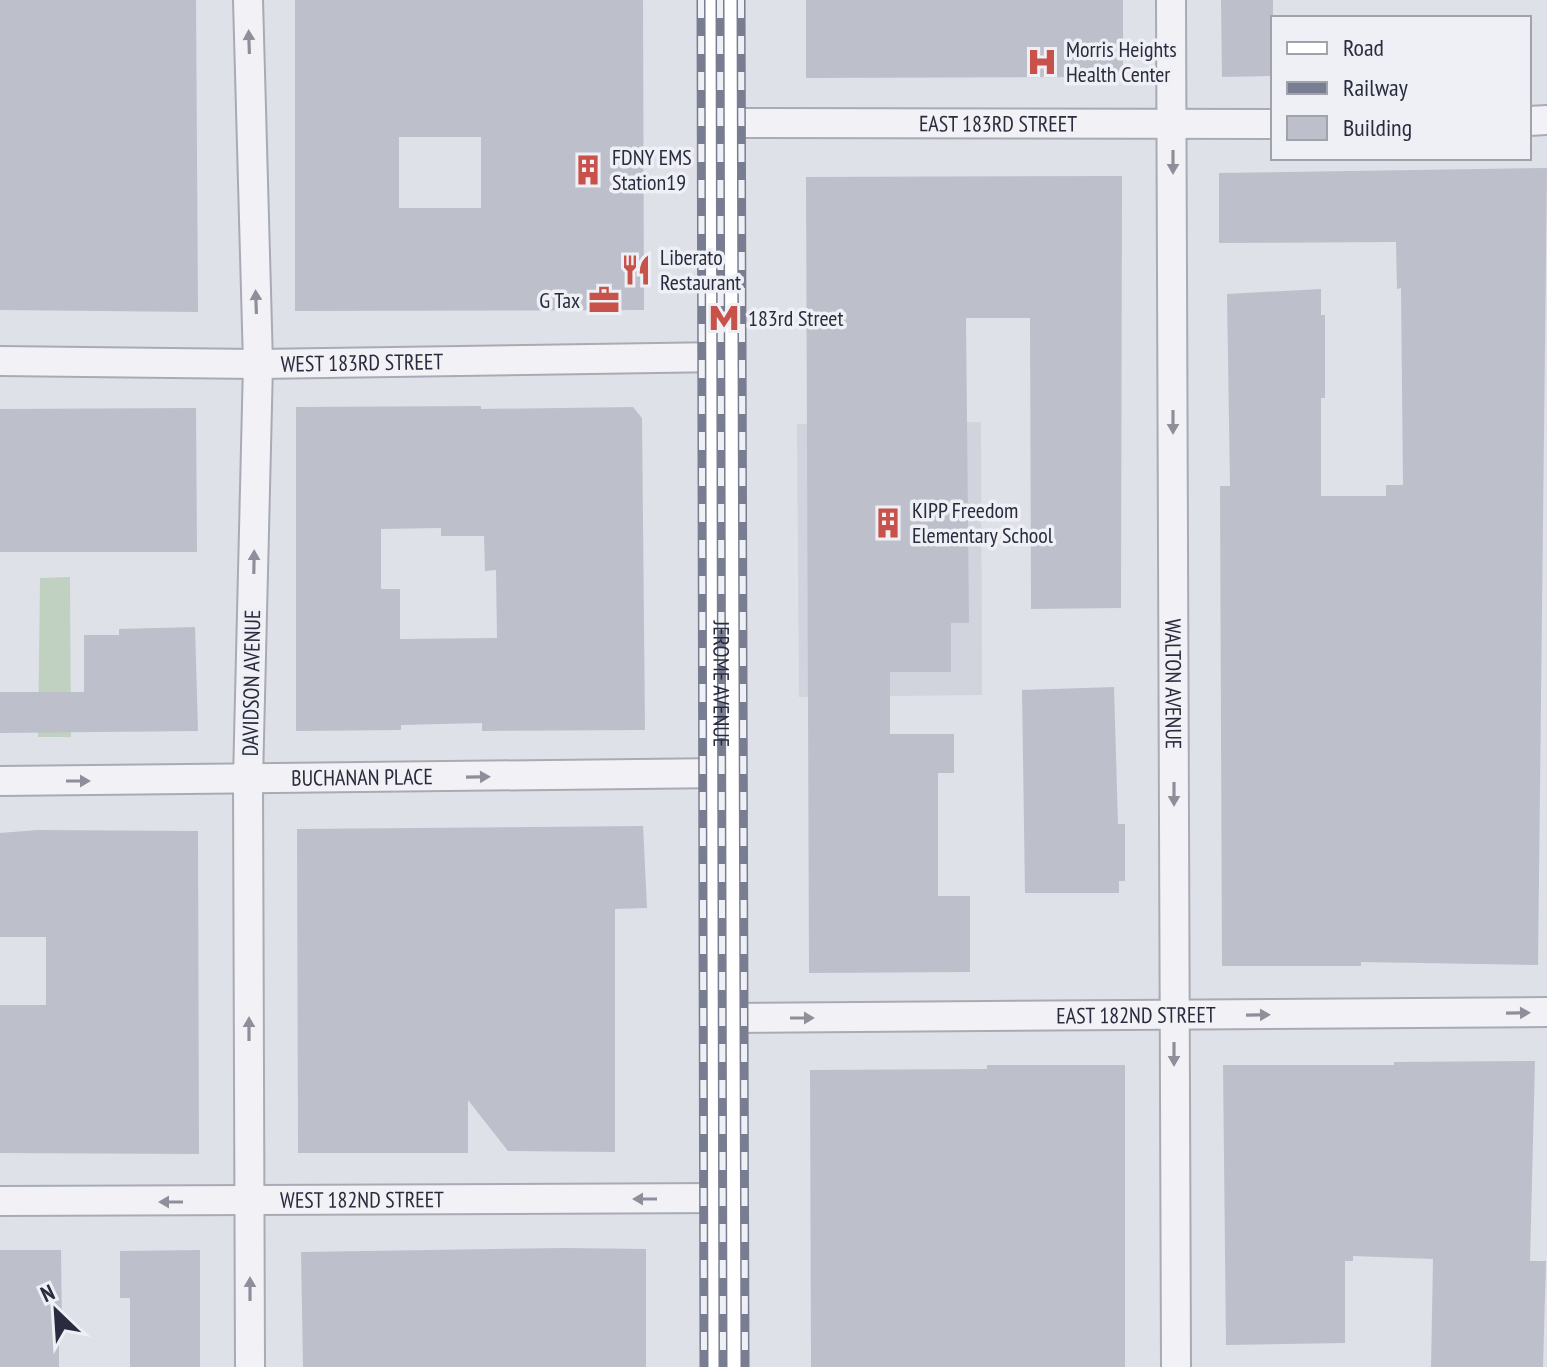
<svg xmlns="http://www.w3.org/2000/svg" width="1547" height="1367" font-family="'PT Sans Narrow',sans-serif">
<style>
.built{fill:#d1d3dd}
.green{fill:#c1d1c1}
.building{fill:#bdbfca;fill-rule:evenodd}
.lines{fill:none;stroke-linecap:round;stroke-linejoin:round}
.minor-casing{stroke:#a8abb5;stroke-width:32}
.minor{stroke:#f2f2f6;stroke-width:28}
.secondary{stroke:#fff;stroke-width:40}
.rail-casing{stroke:#797d91;stroke-width:9}
.rail{stroke:#eff0f5;stroke-width:6;stroke-dasharray:18;stroke-linecap:butt}
.oneway{fill:#8e8f9a}
.labels{text-anchor:middle;stroke-width:7;stroke-linejoin:round;paint-order:stroke}
.poi-label{font-size:22px;fill:#292c3e;stroke:#eff0f5;text-anchor:start}
.street-label{font-size:22px;fill:#292c3e;stroke:#eff0f5}
</style>
<rect width="100%" height="100%" fill="#dfe1e8"/>
<polygon class="built" points="981,422 982,695 799,697 797,424"/>
<polygon class="green" points="70,577 71,737 38,737 40,578"/>
<g class="building">
<polygon points="0,0 196,0 198,312 0,310"/>
<path d="M 295,0 L 643,0 L 644,310 L 295,311 ZM 399,137 L 481,137 L 481,208 L 399,208 Z"/>
<polygon points="806,0 1123,0 1123,77 806,78"/>
<polygon points="1221,0 1273,0 1273,76 1222,77"/>
<polygon points="1547,168 1538,965 1361,962 1361,966 1222,966 1220,486 1230,486 1227,294 1321,289 1321,315 1325,315 1325,398 1321,398 1321,496 1386,496 1386,485 1403,485 1401,288 1397,289 1396,242 1219,243 1219,173"/>
<polygon points="1122,176 1121,608 1031,609 1030,318 966,318 969,623 951,623 951,672 890,672 890,734 954,734 954,773 938,773 938,896 970,896 970,972 809,973 806,177"/>
<path d="M 481,406 L 481,409 L 633,407 L 642,418 L 645,730 L 482,731 L 482,723 L 401,725 L 401,730 L 296,731 L 296,407 ZM 441,528 L 441,536 L 484,536 L 485,571 L 496,570 L 497,638 L 400,639 L 400,589 L 381,589 L 381,529 Z"/>
<polygon points="196,408 197,552 0,552 0,409"/>
<polygon points="195,627 198,731 0,733 0,692 84,692 84,635 119,635 119,629"/>
<polygon points="1114,687 1118,824 1125,824 1125,881 1119,881 1119,893 1025,893 1022,690"/>
<polygon points="643,826 647,908 615,909 615,1152 508,1151 468,1100 468,1153 298,1153 297,829"/>
<polygon points="37,830 198,831 199,1154 0,1153 0,1005 46,1005 46,937 0,937 0,833"/>
<polygon points="1535,1061 1530,1261 1546,1261 1543,1367 1431,1367 1433,1259 1353,1256 1353,1261 1345,1261 1345,1343 1226,1345 1223,1065 1394,1065 1394,1062"/>
<polygon points="987,1065 1125,1065 1125,1367 811,1367 810,1070 987,1069"/>
<polygon points="565,1248 646,1249 646,1367 303,1367 301,1252"/>
<polygon points="0,1250 61,1250 62,1331 59,1331 59,1367 0,1367"/>
<polygon points="200,1250 200,1367 130,1367 130,1298 120,1298 120,1251"/>
</g>
<g class="lines">
<g class="minor-casing">
<g id="minor">
<polyline points="248,0 258,364 248,780 250,1367"/>
<path id="s1" d="M 1171,0 L 1176,1367"/>
<polyline points="1529,121 1547,120"/>
<path id="s2" d="M 722,123 L 1273,124"/>
<path id="s3" d="M 0,361 L 258,364 L 723,357"/>
<path id="s4" d="M 0,781 L 724,773"/>
<path id="s5" d="M 724,1018 L 1547,1012"/>
<path id="s6" d="M 0,1201 L 723,1198"/>
</g>
</g>
<use href="#minor" class="minor"/>
<polyline class="secondary" points="720,0 724,740 723,1367"/>
<g class="rail-casing">
<g id="rail">
<polyline points="701,0 704,1367"/>
<path id="s7" d="M 720,0 L 723,1367"/>
<polyline points="741,0 745,1367"/>
</g>
</g>
<use href="#rail" class="rail"/>
</g>
<defs><path id="oneway-solid" d="M-6-.8H1V-3.2L6.5 0L1 3.2V.8H-6Z" transform="scale(2)"/></defs>
<g class="oneway">
<use href="#oneway-solid" transform="translate(249 42) rotate(-92)"/>
<use href="#oneway-solid" transform="translate(1173 162) rotate(90)"/>
<use href="#oneway-solid" transform="translate(256 302) rotate(-92)"/>
<use href="#oneway-solid" transform="translate(1173 422) rotate(90)"/>
<use href="#oneway-solid" transform="translate(254 562) rotate(-89)"/>
<use href="#oneway-solid" transform="translate(478 777) rotate(-1)"/>
<use href="#oneway-solid" transform="translate(78 781)"/>
<use href="#oneway-solid" transform="translate(1174 794) rotate(90)"/>
<use href="#oneway-solid" transform="translate(1518 1013) rotate(-1)"/>
<use href="#oneway-solid" transform="translate(1258 1015) rotate(-1)"/>
<use href="#oneway-solid" transform="translate(802 1018)"/>
<use href="#oneway-solid" transform="translate(249 1029) rotate(-90)"/>
<use href="#oneway-solid" transform="translate(1174 1054) rotate(90)"/>
<use href="#oneway-solid" transform="translate(645 1199) rotate(180)"/>
<use href="#oneway-solid" transform="translate(171 1202) rotate(-180)"/>
<use href="#oneway-solid" transform="translate(250 1289) rotate(-90)"/>
</g>
<defs>
<g id="hospital-bare" transform="scale(2.4)"><path d="M-5-5h3v3.5h4V-5h3V5h-3V1.5h-4V5h-3Z" fill="#c85149" stroke="#eff0f5" stroke-width="2.5" paint-order="stroke"/></g>
<g id="building-bare" transform="scale(2.4)"><path d="M-4-6H4V6H1V3H-1V6H-4ZM-2.5-4.3h1.7v1.8h-1.7ZM.8-4.3h1.7v1.8H.8ZM-2.5-1h1.7V.8h-1.7ZM.8-1h1.7V.8H.8Z" fill="#c85149" stroke="#eff0f5" stroke-width="2.5" paint-order="stroke"/></g>
<g id="restaurant-bare" transform="scale(2.4)"><path d="M-5-6h1v4h1v-4h1v4h1v-4h1v5L-1.5 .5V6h-2V.5L-5-1ZM5-6V6H3V1.5H1.5Q1.5-4 5-6Z" fill="#c85149" stroke="#eff0f5" stroke-width="2.5" paint-order="stroke"/></g>
<g id="office-bare" transform="scale(2.4)"><path d="M-6-3h4V-5.5h4V-3h4V5H-6ZM-1-4.5V-3h2v-1.5ZM-6 0V1H6V0Z" fill="#c85149" stroke="#eff0f5" stroke-width="2.5" paint-order="stroke"/></g>
<g id="metro-bare" transform="scale(2.4)"><path d="M-5.5 5V-5H-3L0 0L3-5H5.5V5H3V-.5L0 4L-3-.5V5Z" fill="#c85149" stroke="#eff0f5" stroke-width="2.5" paint-order="stroke"/></g>
</defs>
<g fill-rule="evenodd">
<use href="#hospital-bare" x="1042" y="62"/>
<use href="#building-bare" x="588" y="170"/>
<use href="#restaurant-bare" x="636" y="270"/>
<use href="#office-bare" x="604" y="300"/>
<use href="#metro-bare" x="724" y="318"/>
<use href="#building-bare" x="888" y="523"/>
</g>
<g class="labels">
<g class="poi-label">
<text x="1066" y="57">Morris Heights<tspan x="1066" dy="25">Health Center</tspan></text>
<text x="612" y="165">FDNY EMS<tspan x="612" dy="25">Station19</tspan></text>
<text x="660" y="265">Liberato<tspan x="660" dy="25">Restaurant</tspan></text>
<text x="580" y="308" text-anchor="end">G Tax</text>
<text x="748" y="326">183rd Street</text>
<text x="912" y="518">KIPP Freedom<tspan x="912" dy="25">Elementary School</tspan></text>
</g>
<g class="street-label">
<text dy="8" stroke="none"><textPath href="#s2" startOffset="276">EAST 183RD STREET</textPath></text>
<text dy="8" stroke="none"><textPath href="#s3" startOffset="362">WEST 183RD STREET</textPath></text>
<text transform="translate(251 683) rotate(-89)" y="8">DAVIDSON AVENUE</text>
<text dy="8" stroke="none"><textPath href="#s7" startOffset="684">JEROME AVENUE</textPath></text>
<text dy="8" stroke="none"><textPath href="#s1" startOffset="684">WALTON AVENUE</textPath></text>
<text dy="8" stroke="none"><textPath href="#s4" startOffset="362">BUCHANAN PLACE</textPath></text>
<text dy="8" stroke="none"><textPath href="#s5" startOffset="412">EAST 182ND STREET</textPath></text>
<text dy="8" stroke="none"><textPath href="#s6" startOffset="362">WEST 182ND STREET</textPath></text>
</g>
</g>
<rect x="1271" y="16" width="260" height="144" fill="#eff0f5" stroke="#a0a2ac" stroke-width="2"/>
<rect x="1287" y="42" width="40" height="12" fill="#ffffff" stroke="#a0a2ac" stroke-width="2"/>
<text x="1343" y="56" font-size="24" fill="#292c3e">Road</text>
<rect x="1287" y="82" width="40" height="12" fill="#797d91" stroke="#a0a2ac" stroke-width="2"/>
<text x="1343" y="96" font-size="24" fill="#292c3e">Railway</text>
<rect x="1287" y="116" width="40" height="24" fill="#bdbfca" stroke="#a0a2ac" stroke-width="2"/>
<text x="1343" y="136" font-size="24" fill="#292c3e">Building</text>
<g transform="translate(56 1311) rotate(335)" stroke="#eff0f5" stroke-width="6" paint-order="stroke">
<path d="M0-6L14 30L0 20L-14 30Z" fill="#292c3e"/>
<text y="-12" font-size="22" font-weight="bold" text-anchor="middle" fill="#292c3e">N</text>
</g>
</svg>
